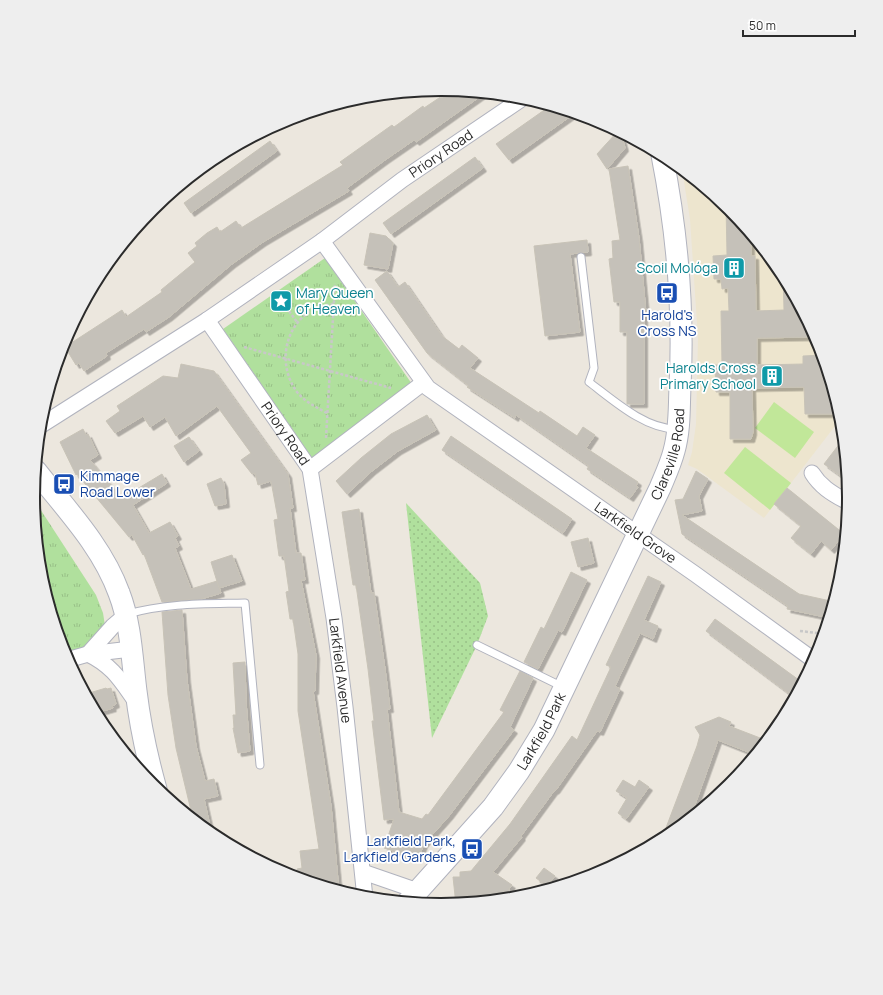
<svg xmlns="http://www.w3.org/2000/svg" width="883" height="995" font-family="Manrope,sans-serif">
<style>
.education{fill:#ede5ce}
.grass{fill:url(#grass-dots)}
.park{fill:url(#park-tufts)}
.pitch{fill:#c1e799}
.building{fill:#c5c1b9;stroke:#c8c3b7;filter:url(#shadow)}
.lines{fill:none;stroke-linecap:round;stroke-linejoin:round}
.lane-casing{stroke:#b1b3be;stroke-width:9}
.street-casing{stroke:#b1b3be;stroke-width:17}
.secondary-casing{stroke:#b1b3be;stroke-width:23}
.path{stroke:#c8c8c8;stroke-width:2.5;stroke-dasharray:3 2;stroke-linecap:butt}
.lane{stroke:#fff;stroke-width:7}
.street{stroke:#fff;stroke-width:15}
.secondary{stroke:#fff;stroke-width:21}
.labels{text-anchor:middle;stroke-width:3.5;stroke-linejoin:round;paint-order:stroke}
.street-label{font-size:14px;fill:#2b2b2b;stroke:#fff}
.culture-label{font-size:14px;fill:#0d838f;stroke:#fff;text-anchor:end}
.transit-label{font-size:14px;fill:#164399;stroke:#fff}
.rim{fill:none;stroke:#2b2b2b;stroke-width:2}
</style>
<defs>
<pattern id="grass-dots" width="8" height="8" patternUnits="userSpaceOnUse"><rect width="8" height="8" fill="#b0e09d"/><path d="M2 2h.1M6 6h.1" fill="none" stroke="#98c087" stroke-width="1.8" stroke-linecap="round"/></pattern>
<pattern id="park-tufts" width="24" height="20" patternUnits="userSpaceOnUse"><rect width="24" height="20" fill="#b0e09d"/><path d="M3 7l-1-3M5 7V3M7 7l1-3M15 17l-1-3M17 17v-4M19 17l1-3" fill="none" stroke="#98c087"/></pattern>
<filter id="shadow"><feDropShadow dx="3.5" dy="3.5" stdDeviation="0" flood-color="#0004"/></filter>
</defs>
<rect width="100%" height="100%" fill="#ece7de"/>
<polygon class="education" points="682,169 731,209 781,271 819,341 842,417 764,518 697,469 688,465 692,452 696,424 698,338 690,219"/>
<polygon class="grass" points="406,503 480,583 488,616 477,645 432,738"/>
<g class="park">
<polygon points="325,258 414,387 312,458 223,329"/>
<polygon points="33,498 96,595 103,613 106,632 91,645 64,653 41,577"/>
</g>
<g class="pitch">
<polygon points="774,402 814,432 795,458 755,428"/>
<polygon points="745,447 791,483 770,510 724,473"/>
</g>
<g class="building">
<polygon points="451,90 485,93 416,142 414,140 385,160 347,188 349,191 263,242 232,264 169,317 146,332 144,329 106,353 107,356 84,371 79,363 76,365 65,347 122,310 126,317 162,292 161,290 195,262 188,253 197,246 195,243 207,233 217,227 220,232 236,221 241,228 343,165 340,162 392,125 394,127 423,106 424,108"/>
<polygon points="550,106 575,113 509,160 496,144"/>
<polygon points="618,131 621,133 625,148 607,169 597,154"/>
<polygon points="270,141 277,151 191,213 184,203"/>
<polygon points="475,157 483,168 391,234 383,223"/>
<polygon points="628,166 639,238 646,313 644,313 644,404 627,404 627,332 620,332 620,302 614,302 609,259 613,258 612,241 620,240 609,169"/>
<polygon points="726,205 751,233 751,256 755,256 756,311 784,310 783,274 811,326 811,337 757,338 757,365 803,364 803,356 823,355 838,405 838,414 805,414 804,387 752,388 753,432 751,439 730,439 730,392 716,392 715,365 722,365 721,311 729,311 728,288 722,289 721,279 714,279 713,256 727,255"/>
<polygon points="370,233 386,236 393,243 388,269 364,265"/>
<polygon points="587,240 588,252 570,254 580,332 545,336 534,246"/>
<polygon points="387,271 398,287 405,282 442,336 459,349 462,345 478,358 470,368 539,413 540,411 577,436 583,427 595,435 586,448 638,482 636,486 638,487 630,498 587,469 589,466 516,415 515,418 467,387 469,386 427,353 375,280"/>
<polygon points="181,364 214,371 288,474 293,508 290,508 293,531 296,553 301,553 305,580 301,580 316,655 315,691 313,691 331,806 339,891 298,879 297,869 302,868 300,851 319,849 298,711 298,654 293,619 290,619 288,605 286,592 289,591 284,556 279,556 274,520 278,519 271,481 258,485 255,473 252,474 241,460 251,453 217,406 176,436 165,417 150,427 143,416 115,433 106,421 120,411 117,406 163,376 178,378"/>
<polygon points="427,415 436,430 398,451 372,471 347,494 336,481 361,458 391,434"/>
<polygon points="83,429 86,435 88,434 98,455 90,460 121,497 130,490 132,492 162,474 167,483 133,505 149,533 170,522 178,536 175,538 179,546 175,548 191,589 217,581 221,593 201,599 162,602 144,554 143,555 132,535 129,537 77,474 76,475 60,442"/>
<polygon points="451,436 572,519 563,533 442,450"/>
<polygon points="189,437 199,451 184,462 174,446"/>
<polygon points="844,438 847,470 842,477 824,464"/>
<polygon points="696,471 708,479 699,496 702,511 682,515 799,594 835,602 830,618 787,609 788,606 682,534 675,500 683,499"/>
<polygon points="221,478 224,484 226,504 215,506 207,484"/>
<polygon points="787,488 844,534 831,550 821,541 811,554 791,538 801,526 774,504"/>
<polygon points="359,509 371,593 374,593 385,669 390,709 387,709 399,812 422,819 426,814 428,815 504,712 500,710 520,671 533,678 510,727 514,730 449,816 424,844 419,857 412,854 411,857 384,848 394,819 384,820 372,721 374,721 368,669 356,585 353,585 342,512"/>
<polygon points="588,538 594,563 578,567 571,542"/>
<polygon points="232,555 242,581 219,588 211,562"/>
<polygon points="571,572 587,580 562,632 558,630 538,669 524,662 541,627 544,629"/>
<polygon points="648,576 661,582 644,620 658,626 653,639 640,633 615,686 620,689 600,732 597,731 556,790 554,791 521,836 522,837 493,872 512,885 509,889 509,899 456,905 453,877 460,877 460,872 471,871 510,824 572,736 577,740 611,667 606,665"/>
<polygon points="182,610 187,680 196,746 205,781 214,779 218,796 204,799 212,835 193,819 176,748 168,695 162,612"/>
<polygon points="715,619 803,683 795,698 706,631"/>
<polygon points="245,662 246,702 250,751 238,753 233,728 234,728 233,715 236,715 233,663"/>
<polygon points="106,688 107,689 111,688 116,704 112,706 113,708 96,713 86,694"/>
<polygon points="719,717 731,722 729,726 768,741 756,755 718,740 692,813 696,814 661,841 697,746 700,735 695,727"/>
<polygon points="623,780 635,787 639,780 649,787 626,819 618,813 627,798 616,791"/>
<polygon points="544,868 555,876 547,886 536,878"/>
</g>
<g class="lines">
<g class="lane-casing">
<g id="lane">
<path d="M 581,257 L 594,368 L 589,382 C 613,400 645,429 676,429"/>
<path d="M 128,614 C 165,603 206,604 245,603 L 260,765"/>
<polyline points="477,645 563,687"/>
</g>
</g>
<g class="street-casing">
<g id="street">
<path id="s1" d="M 322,241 L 428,388 L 695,574 L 815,661"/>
<path id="s2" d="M 207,320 L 310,469 L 334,618 L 345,707 L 365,898"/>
<path id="s3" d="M 40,426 L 207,320 L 322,241 L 402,180 L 523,98"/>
<polyline points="310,469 423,383"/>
<path d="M 812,473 C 820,486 831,493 844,500 L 850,498"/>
<path d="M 88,654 C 113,666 121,681 136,702"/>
<polyline points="88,654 113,626 126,615"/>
<polyline points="67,660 88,654 131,649"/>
<polyline points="363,872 418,891 418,901"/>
</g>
</g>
<g class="secondary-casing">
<g id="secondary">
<path d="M 36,471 C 66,509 102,546 119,593 C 131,624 132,659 136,691 C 140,724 147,757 156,789"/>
<path id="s4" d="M 407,903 L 493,807 L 519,771 L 544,730 L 660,488 C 665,476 671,463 674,451 C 680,430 679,409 680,387 C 684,309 677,231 662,155"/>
</g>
</g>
<g class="path">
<polyline points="286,307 297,322"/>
<polyline points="244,347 391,388"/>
<path d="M 327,413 C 316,407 305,402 297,392 C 272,358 290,307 334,304"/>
<polyline points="326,438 335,283"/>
<polyline points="39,562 45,574 48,600"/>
<polyline points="800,631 825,634"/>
</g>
<use href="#lane" class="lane"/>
<use href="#street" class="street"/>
<use href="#secondary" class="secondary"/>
</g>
<defs>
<g id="building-square" transform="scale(1.15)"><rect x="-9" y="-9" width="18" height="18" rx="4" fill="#0f9aa8" stroke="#fff"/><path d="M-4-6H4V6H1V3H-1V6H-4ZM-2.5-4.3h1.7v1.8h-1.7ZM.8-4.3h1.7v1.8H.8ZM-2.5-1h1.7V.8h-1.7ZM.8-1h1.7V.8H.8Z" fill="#fff"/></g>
<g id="bus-square" transform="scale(1.15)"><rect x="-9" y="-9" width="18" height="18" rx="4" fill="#1a4fb4" stroke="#fff"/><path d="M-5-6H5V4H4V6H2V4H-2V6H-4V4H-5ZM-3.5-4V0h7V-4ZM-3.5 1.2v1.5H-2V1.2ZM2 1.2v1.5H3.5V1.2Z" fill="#fff"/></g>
<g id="sight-square" transform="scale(1.15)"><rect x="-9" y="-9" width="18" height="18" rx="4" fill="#0f9aa8" stroke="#fff"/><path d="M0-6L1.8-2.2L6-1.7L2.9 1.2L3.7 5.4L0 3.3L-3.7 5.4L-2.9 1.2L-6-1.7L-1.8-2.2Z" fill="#fff"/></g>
</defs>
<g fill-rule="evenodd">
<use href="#building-square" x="734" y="268"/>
<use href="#bus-square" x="667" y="293"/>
<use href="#sight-square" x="281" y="301"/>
<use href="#building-square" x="772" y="376"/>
<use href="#bus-square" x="64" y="484"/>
<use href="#bus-square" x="472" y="849"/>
</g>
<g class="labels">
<g class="street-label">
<text dy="5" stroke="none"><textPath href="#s3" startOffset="485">Priory Road</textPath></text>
<text dy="5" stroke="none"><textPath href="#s2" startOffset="138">Priory Road</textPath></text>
<text dy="5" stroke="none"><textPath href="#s4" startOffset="525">Clareville Road</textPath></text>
<text dy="5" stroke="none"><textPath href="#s1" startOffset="434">Larkfield Grove</textPath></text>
<text dy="5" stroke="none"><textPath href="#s2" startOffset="385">Larkfield Avenue</textPath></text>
<text dy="5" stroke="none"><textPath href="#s4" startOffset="219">Larkfield Park</textPath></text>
</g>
<g class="culture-label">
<text x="718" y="273">Scoil Mológa</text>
<text x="296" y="298" text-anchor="start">Mary Queen<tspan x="296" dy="16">of Heaven</tspan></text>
<text x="756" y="373">Harolds Cross<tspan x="756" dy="16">Primary School</tspan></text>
</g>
<g class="transit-label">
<text x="667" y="320">Harold's<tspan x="667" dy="16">Cross NS</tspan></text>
<text x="80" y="481" text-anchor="start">Kimmage<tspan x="80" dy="16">Road Lower</tspan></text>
<text x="456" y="846" text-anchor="end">Larkfield Park,<tspan x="456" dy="16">Larkfield Gardens</tspan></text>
</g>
</g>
<path d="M0 0H883V995H0ZM40 497a401 401 0 1 1 802 0a401 401 0 1 1-802 0Z" fill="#eee" fill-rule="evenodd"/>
<path class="rim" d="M40 497a401 401 0 1 1 802 0a401 401 0 1 1-802 0Z"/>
<path d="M743 30v6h112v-6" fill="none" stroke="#2b2b2b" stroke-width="2"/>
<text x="749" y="30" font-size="12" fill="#2b2b2b" stroke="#ffffff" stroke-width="3" paint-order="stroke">50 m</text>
</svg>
